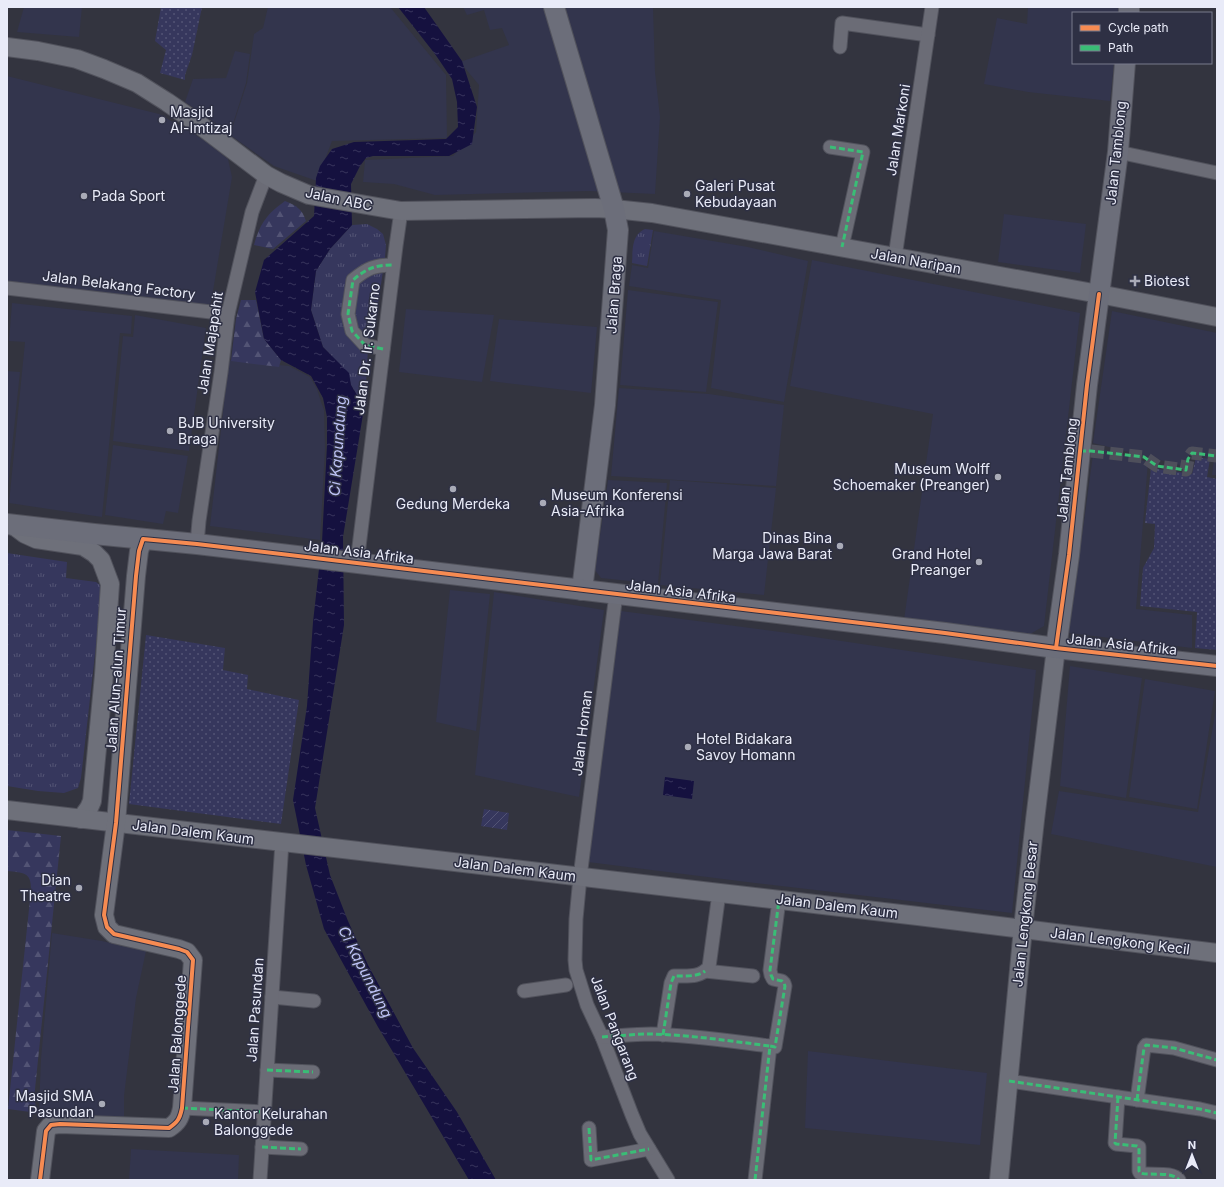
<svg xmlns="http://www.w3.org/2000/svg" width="1224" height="1187" font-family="Inter,sans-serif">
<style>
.built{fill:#33354d}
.grass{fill:url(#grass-dots)}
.forest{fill:url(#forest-firs)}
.park{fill:url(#park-tufts)}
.garden{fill:url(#garden-furrows)}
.water{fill:url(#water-ripples)}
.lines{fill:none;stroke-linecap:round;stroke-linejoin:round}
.street-tunnel{stroke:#4e4f5b;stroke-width:13;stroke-dasharray:13 6;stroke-linecap:butt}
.street-casing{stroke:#51525c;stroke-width:15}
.secondary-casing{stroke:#51525c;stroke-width:20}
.primary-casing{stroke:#51525c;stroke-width:22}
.street{stroke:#6b6c76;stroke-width:13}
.secondary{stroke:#6e707a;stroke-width:18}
.primary{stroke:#6c6e7a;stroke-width:20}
.quiet{stroke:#3abd76;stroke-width:3;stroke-dasharray:6 3;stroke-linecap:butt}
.cycleway-casing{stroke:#2e3044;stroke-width:6}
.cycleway{stroke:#f68b52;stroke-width:4}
.poi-dot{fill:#a9abb7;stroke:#2e3044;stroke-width:1.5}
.labels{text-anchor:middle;stroke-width:3;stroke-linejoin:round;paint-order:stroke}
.poi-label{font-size:14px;fill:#e9ebf8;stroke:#2e3044;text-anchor:start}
.street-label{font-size:14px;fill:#e9ebf8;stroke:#2e3044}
.water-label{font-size:15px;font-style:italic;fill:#bec3f7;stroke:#2e3044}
</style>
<defs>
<pattern id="grass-dots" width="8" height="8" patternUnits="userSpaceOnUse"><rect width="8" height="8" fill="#36375d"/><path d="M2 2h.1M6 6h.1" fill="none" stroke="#535475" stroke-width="1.8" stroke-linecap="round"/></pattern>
<pattern id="forest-firs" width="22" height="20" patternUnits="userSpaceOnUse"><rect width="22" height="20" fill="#36375d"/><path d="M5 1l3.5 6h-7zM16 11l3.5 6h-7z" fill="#535475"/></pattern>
<pattern id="park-tufts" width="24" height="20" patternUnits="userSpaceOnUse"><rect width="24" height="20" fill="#36375d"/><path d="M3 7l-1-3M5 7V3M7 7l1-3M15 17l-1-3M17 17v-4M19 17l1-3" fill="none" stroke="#535475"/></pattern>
<pattern id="garden-furrows" width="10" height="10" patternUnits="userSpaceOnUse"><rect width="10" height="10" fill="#36375d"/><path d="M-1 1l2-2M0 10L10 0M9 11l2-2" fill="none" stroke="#535475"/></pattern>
<pattern id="water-ripples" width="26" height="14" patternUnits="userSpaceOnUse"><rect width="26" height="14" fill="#15113f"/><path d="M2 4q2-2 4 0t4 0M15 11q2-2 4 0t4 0" fill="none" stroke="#37345c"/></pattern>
</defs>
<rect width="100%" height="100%" fill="#33343f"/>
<g class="built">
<polygon points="24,7 82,7 79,37 17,32"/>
<polygon points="268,7 390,7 446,75 447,138 332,141 317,181 274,166 230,135 247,83 254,34 263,28"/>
<polygon points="463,7 653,7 655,72 660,117 655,194 589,191 435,195 394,184 363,182 365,160 453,156 476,132 479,85 460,62 509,45 502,28 490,30 484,10 467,15"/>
<polygon points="1028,7 1120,7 1119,13 1073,13 1073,63 1114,63 1110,101 1028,92 984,84 997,18 1027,24"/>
<polygon points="235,51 250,54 246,83 230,133 185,102 193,79 226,78"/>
<polygon points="7,76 159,114 204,140 228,159 232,177 210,309 7,284"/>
<polygon points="1004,214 1086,224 1080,273 998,262"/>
<polygon points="654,231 748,247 808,261 784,402 711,388 721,300 629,286 632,265 648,268"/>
<polygon points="812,260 1080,313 1044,626 1030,634 904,620 933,414 790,386"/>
<polygon points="628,290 718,302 706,392 620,385"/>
<polygon points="12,303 132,316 131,334 120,333 102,517 9,503 25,342 9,341"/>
<polygon points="406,309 494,315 482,382 399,372"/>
<polygon points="1112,311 1217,333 1217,475 1212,475 1214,459 1189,455 1184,466 1093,443"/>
<polygon points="135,315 206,328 189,451 113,441 123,336 133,337"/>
<polygon points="499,319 597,327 591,393 490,381"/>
<polygon points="229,360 289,366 310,377 317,389 321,402 324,410 325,449 320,540 210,526"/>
<polygon points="7,371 20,372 7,496"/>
<polygon points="619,388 709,394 784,405 776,486 611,476"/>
<polygon points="113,445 188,456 178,513 166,511 163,524 105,515"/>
<polygon points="1094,447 1148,462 1136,609 1192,615 1192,648 1069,633"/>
<polygon points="608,480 667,483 658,584 601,578 595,570"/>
<polygon points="670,480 776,488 764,595 660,585"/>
<polygon points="450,590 490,594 476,731 436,722"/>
<polygon points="494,592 604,610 579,797 475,775"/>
<polygon points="621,611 788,633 1036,670 1012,913 755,883 588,862"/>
<polygon points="1070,666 1142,678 1126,798 1060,786"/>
<polygon points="1145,679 1215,691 1197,809 1129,797"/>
<polygon points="1217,703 1217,867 1051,834 1059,791 1198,812"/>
<polygon points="52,933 102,941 146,951 136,998 124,1096 124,1119 48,1117 39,1109 41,1059"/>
<polygon points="808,1051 987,1073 980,1145 805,1128"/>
<polygon points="131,1149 239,1155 238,1180 129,1180"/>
</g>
<g class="grass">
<polygon points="161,7 202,7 192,55 185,75 185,80 160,73 166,50 155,41"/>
<polygon points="1196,457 1210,459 1207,477 1217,479 1217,650 1195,648 1197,612 1140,606 1143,568 1154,548 1155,524 1145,523 1151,468 1192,474"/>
<polygon points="146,635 225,648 223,670 248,675 247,689 299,700 281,824 129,804"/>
</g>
<g class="forest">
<path d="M 285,201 C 297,206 302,209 306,221 L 273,249 L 254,245 C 260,223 267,214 285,201 Z"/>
<polygon points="241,300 256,300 264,339 281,360 279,367 231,361 236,319"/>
<path d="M 7,830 L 61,836 L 34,1099 L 38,1113 L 8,1109 L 31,890 C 31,871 23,873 7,871 Z"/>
</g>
<g class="park">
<polygon points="367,224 377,229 383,234 386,245 385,257 379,298 368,349 365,402 357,395 351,385 348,373 323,347 311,310 316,271 330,249 352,225"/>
<path d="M 645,229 L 653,230 L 647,266 L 632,263 C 633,251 631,235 645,229 Z"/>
<polygon points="7,553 67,562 66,578 96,582 100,585 102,592 81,778 78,788 64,793 38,791 7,786"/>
</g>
<polygon class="garden" points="484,809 509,813 507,830 481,826"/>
<g class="water">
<polygon points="398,7 424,7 462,61 477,107 472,144 449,156 373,156 366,158 360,166 351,184 352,225 330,249 316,271 311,310 323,347 349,373 351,385 357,395 365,402 343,537 344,625 315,808 330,875 348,921 368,965 413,1048 457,1112 496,1180 469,1180 378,1027 324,929 306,865 293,800 307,706 313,622 322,542 327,445 327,417 323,398 311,376 281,360 264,339 255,292 264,260 314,216 316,178 320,166 332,149 354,142 446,139 458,127 457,102 452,79 435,54"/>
<polygon points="665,777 694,781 692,799 663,795"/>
</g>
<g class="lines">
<polyline class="street-tunnel" points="1091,451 1144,457 1157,466 1186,470 1188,459 1192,453 1217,456"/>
<g class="street-casing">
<g id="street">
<polyline points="840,47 842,23 928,35"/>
<polyline points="830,147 863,152 842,247"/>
<polyline points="1118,152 1217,173"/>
<polyline points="895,257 932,7"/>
<polyline points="7,288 228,314"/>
<path d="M 383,349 L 365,345 L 352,331 L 348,314 L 353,280 C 367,268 375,265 393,265"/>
<polyline points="197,544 199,521 221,372 228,314 252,212 266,175"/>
<polyline points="357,563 396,246 401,211"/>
<polyline points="616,594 580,877 576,919 575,960 576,970 587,1005 602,1037 632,1115 640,1134 668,1180"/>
<polyline points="705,971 753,976"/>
<polyline points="524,991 566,985"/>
<polyline points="272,997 314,1001"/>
<path d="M 663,1035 L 671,983 L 674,976 C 688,976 700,978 709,967 L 719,893"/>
<path d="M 602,1037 C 618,1036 635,1034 651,1034 C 691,1035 730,1041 770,1046"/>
<polyline points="267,1070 313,1072"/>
<polyline points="1009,1081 1200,1109 1217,1113"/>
<path d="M 1118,1097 L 1115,1143 L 1116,1144 L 1137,1146 L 1139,1147 L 1139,1171 L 1140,1173 C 1151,1176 1172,1171 1179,1180"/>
<polyline points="1137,1100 1144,1048 1146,1045 1174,1048 1217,1060"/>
<polyline points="182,1108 265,1112"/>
<polyline points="589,1128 591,1160 649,1149"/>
<polyline points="262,1147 301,1149"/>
<polyline points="260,1180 282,842"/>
<polyline points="755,1180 770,1046 775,1047 785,986 784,983 782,981 773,979 771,975 770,970 779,900"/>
</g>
</g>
<g class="secondary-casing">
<g id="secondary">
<polyline points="7,47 38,51 77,59 104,69 137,83 167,102 200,125 266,175 281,183 309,195 401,211 595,208 614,209 652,213 1099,294 1217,317"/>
<polyline points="13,525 25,534 36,539 83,546 94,553 101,560 110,584 104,675 92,801 89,808 81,819"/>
<polyline points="7,810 918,916 1217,953"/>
<path d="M 40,1180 L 46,1131 L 51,1125 L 60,1124 L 169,1128 C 178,1122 180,1118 182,1108 L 193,960 L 187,952 L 179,949 L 114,934 L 107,927 L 104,915 L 116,823 L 136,576 L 139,551 L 143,539"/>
<polyline points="999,1180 1023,928 1035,820 1056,648"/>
</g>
</g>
<g class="primary-casing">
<g id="primary">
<polyline points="554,7 614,209 618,230 605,405 582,590"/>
<polyline points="1129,13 1129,7"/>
<polyline points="7,524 94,534 197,544 945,633 1056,648 1217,666"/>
<polyline points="1056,648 1069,555 1087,385 1118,152 1125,63"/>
</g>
</g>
<use href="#street" class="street"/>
<use href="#secondary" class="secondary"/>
<use href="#primary" class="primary"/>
<g class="quiet">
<polyline points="830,147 863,152 842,247"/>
<path d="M 383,349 L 365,345 L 352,331 L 348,314 L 353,280 C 367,268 375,265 393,265"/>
<polyline points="1080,451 1091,451 1144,457 1157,466 1186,470 1188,459 1192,453 1217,456"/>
<path d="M 663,1035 L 671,983 L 674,976 C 684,976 698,977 705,971"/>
<path d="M 602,1037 C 618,1036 635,1034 651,1034 C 691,1035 730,1041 770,1046"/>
<polyline points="267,1070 313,1072"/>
<polyline points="1009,1081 1200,1109 1217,1113"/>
<path d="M 1118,1097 L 1115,1143 L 1116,1144 L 1137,1146 L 1139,1147 L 1139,1171 L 1140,1173 C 1151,1176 1172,1171 1179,1180"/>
<polyline points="1137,1100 1144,1048 1146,1045 1174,1048 1217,1060"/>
<polyline points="182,1108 265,1112"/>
<polyline points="589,1128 591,1160 649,1149"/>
<polyline points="262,1147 301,1149"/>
<polyline points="755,1180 770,1046 775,1047 785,986 784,983 782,981 773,979 771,975 770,970 779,900"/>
</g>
<g class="cycleway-casing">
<g id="cycleway">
<polyline points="1056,648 1069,555 1087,385 1099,294"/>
<path d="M 40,1180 L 46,1131 L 51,1125 L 60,1124 L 169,1128 C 178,1122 180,1118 182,1108 L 193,960 L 187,952 L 179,949 L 114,934 L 107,927 L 104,915 L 116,823 L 136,576 L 139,551 L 143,539 L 197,544 L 945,633 L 1056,648 L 1217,666"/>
</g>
</g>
<use href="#cycleway" class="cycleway"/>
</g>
<g class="poi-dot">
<circle cx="162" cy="120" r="4"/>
<circle cx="687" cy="194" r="4"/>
<circle cx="84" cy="196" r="4"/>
<path d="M1133 275h4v4h4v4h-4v4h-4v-4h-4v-4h4z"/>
<circle cx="170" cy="431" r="4"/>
<circle cx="998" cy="477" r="4"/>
<circle cx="453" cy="489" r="4"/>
<circle cx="543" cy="503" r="4"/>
<circle cx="840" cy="546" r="4"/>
<circle cx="979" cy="562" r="4"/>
<circle cx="688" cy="747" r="4"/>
<circle cx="79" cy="888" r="4"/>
<circle cx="102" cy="1104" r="4"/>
<circle cx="206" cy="1122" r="4"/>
</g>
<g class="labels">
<g class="poi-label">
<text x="170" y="117">Masjid<tspan x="170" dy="16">Al-Imtizaj</tspan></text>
<text x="695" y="191">Galeri Pusat<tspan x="695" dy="16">Kebudayaan</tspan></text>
<text x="92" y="201">Pada Sport</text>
<text x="1144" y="286">Biotest</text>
<text x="178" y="428">BJB University<tspan x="178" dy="16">Braga</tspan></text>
<text x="990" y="474" text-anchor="end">Museum Wolff<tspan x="990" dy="16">Schoemaker (Preanger)</tspan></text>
<text x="551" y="500">Museum Konferensi<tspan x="551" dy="16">Asia-Afrika</tspan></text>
<text x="453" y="509" text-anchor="middle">Gedung Merdeka</text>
<text x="832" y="543" text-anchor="end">Dinas Bina<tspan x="832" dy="16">Marga Jawa Barat</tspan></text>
<text x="971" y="559" text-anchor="end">Grand Hotel<tspan x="971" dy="16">Preanger</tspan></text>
<text x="696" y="744">Hotel Bidakara<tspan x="696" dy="16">Savoy Homann</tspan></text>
<text x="71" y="885" text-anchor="end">Dian<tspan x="71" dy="16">Theatre</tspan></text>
<text x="94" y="1101" text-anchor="end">Masjid SMA<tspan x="94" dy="16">Pasundan</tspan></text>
<text x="214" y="1119">Kantor Kelurahan<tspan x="214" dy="16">Balonggede</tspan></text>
</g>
<g class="street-label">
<text transform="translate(898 130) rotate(-81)" y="5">Jalan Markoni</text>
<text transform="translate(1116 153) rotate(-84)" y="5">Jalan Tamblong</text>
<text transform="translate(339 199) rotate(12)" y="5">Jalan ABC</text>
<text transform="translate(916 261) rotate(10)" y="5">Jalan Naripan</text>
<text transform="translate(119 285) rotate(7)" y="5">Jalan Belakang Factory</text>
<text transform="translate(614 295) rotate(-86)" y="5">Jalan Braga</text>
<text transform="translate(210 343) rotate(-81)" y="5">Jalan Majapahit</text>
<text transform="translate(367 349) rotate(-83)" y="5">Jalan Dr. Ir. Sukarno</text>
<text transform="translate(1067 470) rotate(-84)" y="5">Jalan Tamblong</text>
<text transform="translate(359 552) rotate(7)" y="5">Jalan Asia Afrika</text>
<text transform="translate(681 591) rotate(7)" y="5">Jalan Asia Afrika</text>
<text transform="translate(1122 644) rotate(6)" y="5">Jalan Asia Afrika</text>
<text transform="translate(116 680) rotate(-86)" y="5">Jalan Alun-alun Timur</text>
<text transform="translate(582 733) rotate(-83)" y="5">Jalan Homan</text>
<text transform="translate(193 832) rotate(7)" y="5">Jalan Dalem Kaum</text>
<text transform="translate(515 869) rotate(7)" y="5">Jalan Dalem Kaum</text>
<text transform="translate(837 906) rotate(7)" y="5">Jalan Dalem Kaum</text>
<text transform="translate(1025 914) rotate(-84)" y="5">Jalan Lengkong Besar</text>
<text transform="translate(1120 941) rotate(7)" y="5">Jalan Lengkong Kecil</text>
<text transform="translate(255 1010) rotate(-86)" y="5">Jalan Pasundan</text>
<text transform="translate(615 1028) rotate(69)" y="5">Jalan Pangarang</text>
<text transform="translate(177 1034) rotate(-86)" y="5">Jalan Balonggede</text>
</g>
<g class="water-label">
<text transform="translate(338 446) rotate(-86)" y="5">Ci Kapundung</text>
<text transform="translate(365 972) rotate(63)" y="5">Ci Kapundung</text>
</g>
</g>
<rect width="1224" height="1187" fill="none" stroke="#e9ebf8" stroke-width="16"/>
<rect x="1072" y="12" width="140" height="52" fill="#2e3044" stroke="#797b8c"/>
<rect x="1080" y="25" width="20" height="6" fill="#f68b52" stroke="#797b8c"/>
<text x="1108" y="32" font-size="12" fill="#e9ebf8">Cycle path</text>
<rect x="1080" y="45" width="20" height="6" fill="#3abd76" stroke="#797b8c"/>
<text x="1108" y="52" font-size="12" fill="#e9ebf8">Path</text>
<g transform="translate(1192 1155)" stroke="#2e3044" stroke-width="3" paint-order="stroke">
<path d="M0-3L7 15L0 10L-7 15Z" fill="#e9ebf8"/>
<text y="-6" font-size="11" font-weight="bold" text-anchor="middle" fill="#e9ebf8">N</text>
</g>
</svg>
